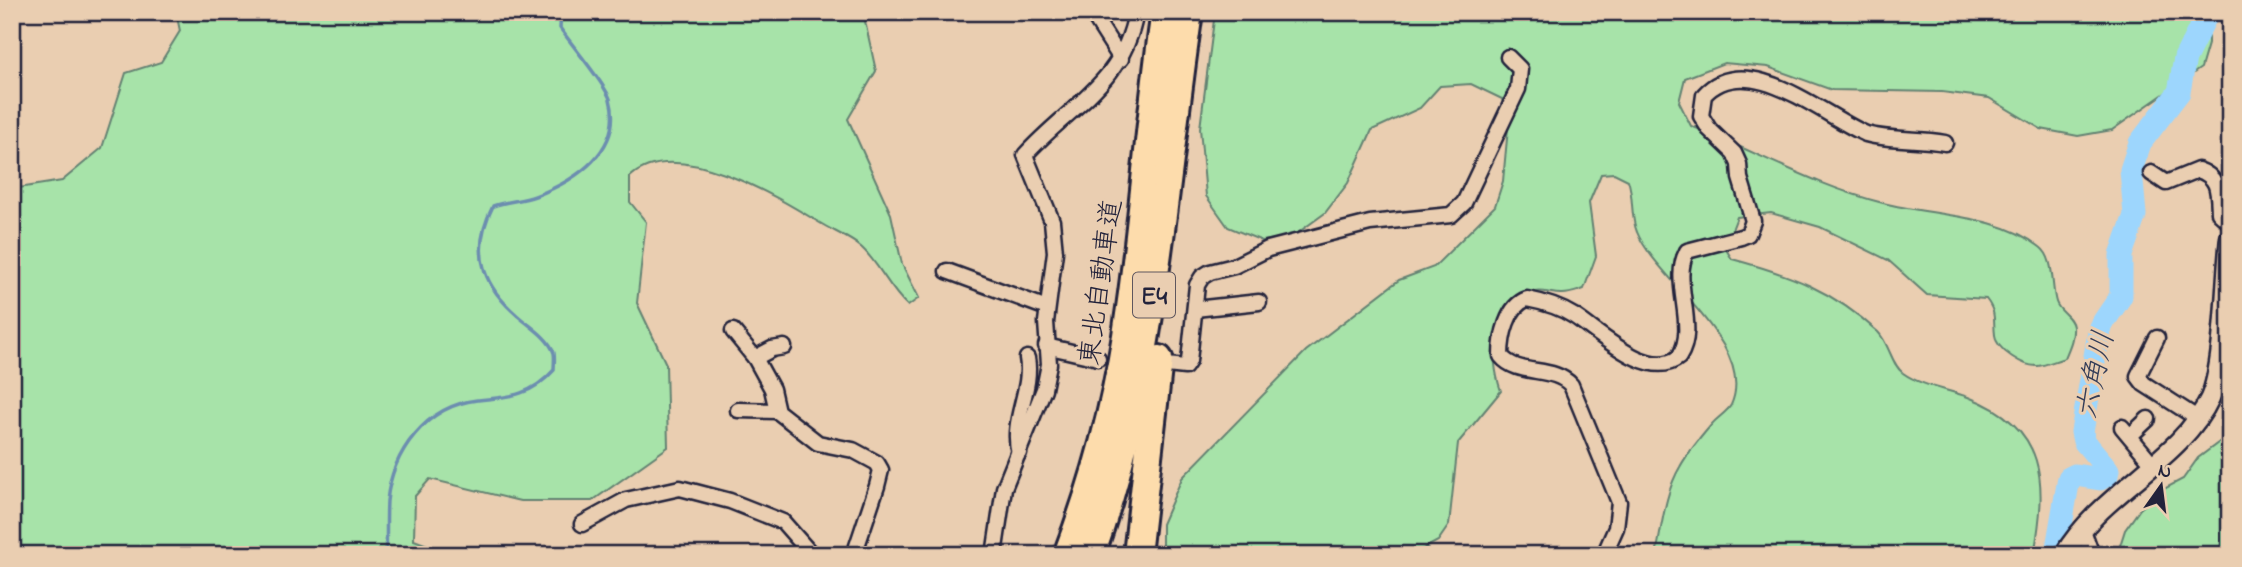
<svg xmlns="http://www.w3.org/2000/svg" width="2242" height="567" font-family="'Indie Flower','Klee One',sans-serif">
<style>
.green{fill:#a7e3a9;stroke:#648272;stroke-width:2}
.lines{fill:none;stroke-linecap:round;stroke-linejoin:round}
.stream{stroke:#6c8eaf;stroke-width:3.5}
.river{stroke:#9dd6fd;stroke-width:23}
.minor-casing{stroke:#22223b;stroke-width:19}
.tertiary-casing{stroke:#22223b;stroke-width:23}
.motorway-casing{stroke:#22223b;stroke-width:32}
.minor{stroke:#eaceb1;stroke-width:14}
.tertiary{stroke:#eaceb1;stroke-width:18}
.motorway{stroke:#fddcac;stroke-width:26}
.labels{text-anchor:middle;stroke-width:6;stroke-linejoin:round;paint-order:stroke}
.shield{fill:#eaceb1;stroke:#5e565e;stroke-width:2}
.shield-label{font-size:26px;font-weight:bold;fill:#22223b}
.street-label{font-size:28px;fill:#22223b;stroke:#eaceb1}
.water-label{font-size:30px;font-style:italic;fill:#343d58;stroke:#eaceb1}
</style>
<rect width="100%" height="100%" fill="#eaceb1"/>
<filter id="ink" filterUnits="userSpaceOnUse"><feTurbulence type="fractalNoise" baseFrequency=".0143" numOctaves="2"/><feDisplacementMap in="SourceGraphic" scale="14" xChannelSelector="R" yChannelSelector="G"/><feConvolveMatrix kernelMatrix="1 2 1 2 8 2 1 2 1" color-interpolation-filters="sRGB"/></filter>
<g filter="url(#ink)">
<g class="green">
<path d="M 176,12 L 863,12 L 876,71 L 848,119 L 891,214 L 902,264 L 919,298 L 908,306 C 889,289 880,265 862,248 C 851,238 833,231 820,223 C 777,197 676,135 630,177 L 630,202 L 646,222 L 637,303 L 666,364 L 668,447 L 592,501 L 520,501 L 430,479 L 415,496 L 414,540 L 454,555 L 12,555 L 12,189 L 62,181 L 102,148 L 126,73 L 161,62 L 180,31 Z"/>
<path d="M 1215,12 L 2204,12 L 2208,15 L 2208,44 L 2201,68 L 2112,130 L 2078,136 L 2041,129 L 1989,98 L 1942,92 L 1832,90 L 1768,67 L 1724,63 L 1685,78 L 1679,102 L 1691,126 C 1755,151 1816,186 1883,203 C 1934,216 1998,214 2040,247 C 2055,258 2051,286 2056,302 C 2059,312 2072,316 2073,327 C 2074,338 2069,348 2065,358 C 2057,360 2046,365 2038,366 C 2024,367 1996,350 1995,335 C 1993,320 1997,313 1986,299 L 1927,295 L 1888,260 L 1820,227 L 1771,213 L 1737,217 L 1725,248 L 1732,259 C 1791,275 1832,290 1878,332 C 1889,343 1891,364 1903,373 C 1921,386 1947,389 1968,397 C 2048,427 2047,483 2034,555 L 1656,555 C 1662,526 1665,492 1680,467 C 1688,452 1701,437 1712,424 C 1717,418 1727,412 1731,405 C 1758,346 1655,278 1637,232 C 1630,216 1634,197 1628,180 L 1614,173 L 1601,174 L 1589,203 L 1596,256 L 1584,289 C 1577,291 1570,294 1563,294 C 1554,295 1544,290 1536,292 C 1489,300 1489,357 1501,391 L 1458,443 L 1449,525 L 1438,541 L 1412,555 L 1162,555 L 1162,524 L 1182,478 L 1306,351 L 1399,280 L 1434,267 L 1495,206 L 1503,181 L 1508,128 L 1502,99 L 1471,84 L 1440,86 L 1420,108 L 1372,130 L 1348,183 L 1325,213 L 1292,237 L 1262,241 L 1228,227 L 1206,196 L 1200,128 Z"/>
<polygon points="2230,434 2230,555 2117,555 2125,530 2140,509 2160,491 2183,479 2198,458"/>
</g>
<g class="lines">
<path class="stream" d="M 386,555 C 387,537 386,519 387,501 C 392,452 426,406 477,400 C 510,397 531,396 554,370 C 554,365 555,358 554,353 C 550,340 534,329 524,321 C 485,290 468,255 493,206 C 507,201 522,201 535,196 C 575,181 624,150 610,99 C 606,85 571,44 560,28 L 561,12"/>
<polyline class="river" points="2060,555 2057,548 2069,478 2075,475 2100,479 2107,475 2108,470 2084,441 2082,432 2100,327 2121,296 2121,255 2135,215 2131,170 2140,143 2179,92 2185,58 2208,12"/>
<g class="minor-casing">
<g id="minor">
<polyline points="1091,12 1121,59"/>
<path d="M 2151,173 L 2166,183 L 2198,170 C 2220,177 2218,193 2219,213 L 2230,223"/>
<polyline points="947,271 1047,308"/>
<polyline points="1195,309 1259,302"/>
<polyline points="733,331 755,358 772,389 777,411 818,443 853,450 877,463 881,470 877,486 854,555"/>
<polyline points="2157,338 2138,376 2144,384 2197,418"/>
<polyline points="1046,346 1098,358"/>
<polyline points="755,358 772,349 784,347"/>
<polyline points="1167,365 1185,367 1189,361 1197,285 1202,277 1210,272 1234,266 1268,249 1370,223 1451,215 1464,203 1518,89 1520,69 1508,57"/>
<polyline points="738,410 777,411"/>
<polyline points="2122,427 2152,463"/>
<polyline points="2130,436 2148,419"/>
<path d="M 1019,453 C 1010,420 1033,390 1027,358"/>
<polyline points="582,524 626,500 680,488 730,501 783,522 812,555"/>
<polyline points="2082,527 2092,555"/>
<path d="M 994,555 L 1004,488 L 1044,389 L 1049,364 L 1046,322 L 1055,252 L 1052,221 L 1025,155 C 1069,106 1124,83 1136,12"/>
<path d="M 1604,555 L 1616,528 L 1619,502 L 1571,385 C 1553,365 1518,377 1501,356 C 1501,337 1507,306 1527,299 C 1543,302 1560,307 1574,316 C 1598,331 1649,382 1679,357 C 1699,326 1670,282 1687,251 L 1741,237 L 1748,234 L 1753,221 L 1740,178 L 1739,164 L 1734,153 L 1709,129 L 1701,116 L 1704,95 C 1747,48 1822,115 1866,134 C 1892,141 1918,138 1945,143"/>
</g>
</g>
<g class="tertiary-casing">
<path id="tertiary" d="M 2064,555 C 2100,493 2182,459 2210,398 C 2225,364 2225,279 2230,238"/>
</g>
<g class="motorway-casing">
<g id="motorway">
<path d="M 1067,555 C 1097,476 1119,391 1130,308 C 1144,210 1150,110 1165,12"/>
<path d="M 1091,555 C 1154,379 1162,195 1189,12"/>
<polyline points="1137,555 1159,359"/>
</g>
</g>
<use href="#minor" class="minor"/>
<use href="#tertiary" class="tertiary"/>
<use href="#motorway" class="motorway"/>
</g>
</g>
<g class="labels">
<rect class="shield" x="1133" y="272.5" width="42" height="45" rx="5"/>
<g class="shield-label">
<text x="1154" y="304">E4</text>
</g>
<g class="street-label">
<text transform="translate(1099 282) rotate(-82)" y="10">東北自動車道</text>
</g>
<g class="water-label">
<text transform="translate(2094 375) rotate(-78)" y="10">六角川</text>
</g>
</g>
<rect width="2242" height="567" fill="none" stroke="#eaceb1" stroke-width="42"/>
<rect x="21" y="21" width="2200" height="525" fill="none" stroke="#22223b" stroke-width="2.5" filter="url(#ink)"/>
<g transform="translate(2161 486) rotate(14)" stroke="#eaceb1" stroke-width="5" paint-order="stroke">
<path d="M0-5L12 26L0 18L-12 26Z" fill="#22223b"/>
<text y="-10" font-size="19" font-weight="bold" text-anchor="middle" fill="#22223b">N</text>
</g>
</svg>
